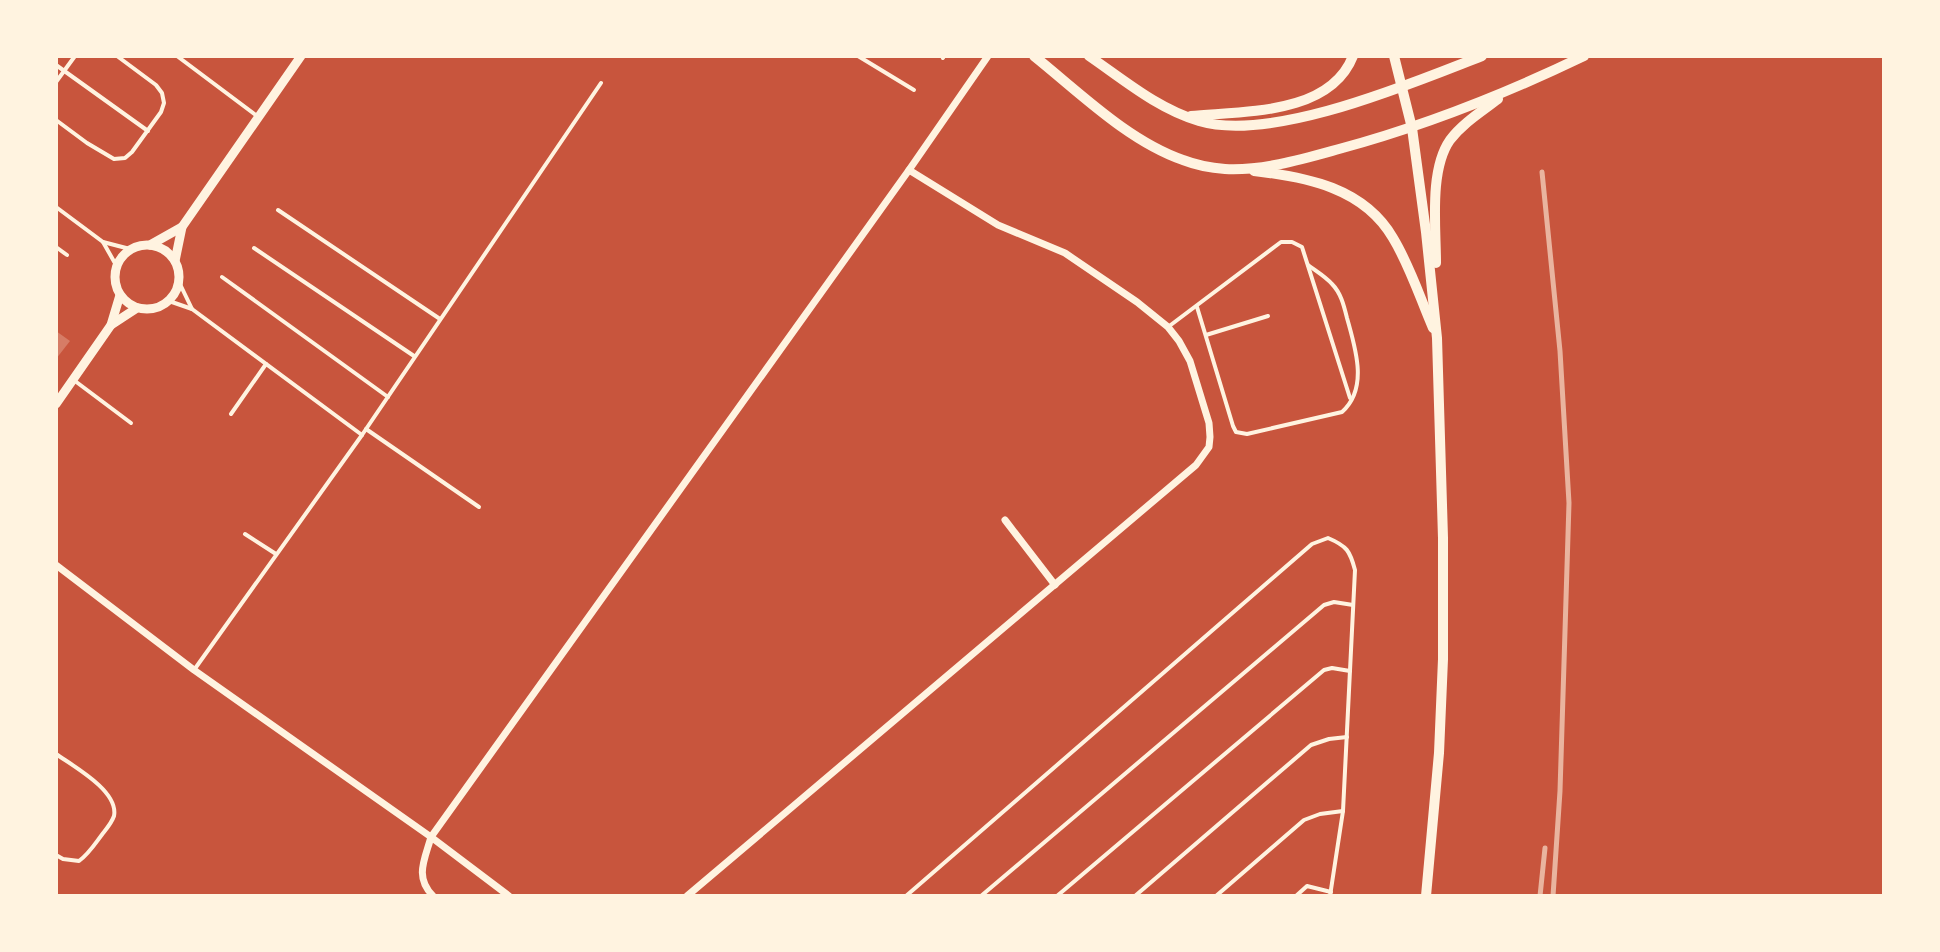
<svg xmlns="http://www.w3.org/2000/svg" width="1940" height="952" font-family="Barlow,sans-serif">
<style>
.building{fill:#d67c66}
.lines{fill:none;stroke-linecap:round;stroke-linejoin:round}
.service{stroke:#fff3e0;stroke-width:4}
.minor{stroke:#fff3e0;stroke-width:7}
.tertiary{stroke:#fff3e0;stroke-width:9}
.secondary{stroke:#fff3e0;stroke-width:10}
.rail{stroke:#e9b49f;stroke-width:5}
</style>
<rect width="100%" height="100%" fill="#c8553d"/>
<polygon class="building" points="56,331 70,341 56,359"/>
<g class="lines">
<g class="service">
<polyline points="177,56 257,116"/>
<polyline points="858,56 914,90"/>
<polyline points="942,56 943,58"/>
<polyline points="56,65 148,131"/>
<polyline points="56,82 75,56"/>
<polyline points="56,120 87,143 114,159 125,158 132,152 161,112 164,103 162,93 156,85 117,56"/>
<polyline points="56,207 103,242 130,249"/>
<polyline points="278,210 440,319"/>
<polyline points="103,242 116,265"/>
<polyline points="56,247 67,255"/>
<polyline points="254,248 414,356"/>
<polyline points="222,277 388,397"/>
<polyline points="179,282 192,309"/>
<polyline points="169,301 192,309 362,435"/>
<path d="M 1197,307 L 1233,426 L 1236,432 L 1247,434 L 1342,412 C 1369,388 1355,347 1347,318 C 1344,306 1341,293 1332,284 C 1326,277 1316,271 1308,265"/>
<polyline points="1168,327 1281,242 1292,242 1302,247 1350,398"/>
<polyline points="1206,335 1268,316"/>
<polyline points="75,381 131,423"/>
<polyline points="231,414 266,364"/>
<polyline points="366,429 479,507"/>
<polyline points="245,534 276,554"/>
<polyline points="194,670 362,435 601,83"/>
<path d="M 56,754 C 73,766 119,791 114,816 C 112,822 108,827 104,832 C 96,842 90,853 79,861 L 63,859 L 56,855"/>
<path d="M 906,896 L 1312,544 L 1328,538 C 1347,546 1350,551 1355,570 L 1343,811 L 1330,896"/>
<polyline points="981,896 1324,605 1334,602 1353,605"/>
<polyline points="1057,896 1324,670 1332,668 1350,671"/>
<polyline points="1135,896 1311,745 1329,739 1347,737"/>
<polyline points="1216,896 1304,820 1320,814 1343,811"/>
<polyline points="1296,896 1307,886 1331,892"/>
</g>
<g class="minor">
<polyline points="1005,520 1055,585"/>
<polyline points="56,565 194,670 431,837 509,896"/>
<path d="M 433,896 C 414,877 425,859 431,837 L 909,170 L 988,56"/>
<polyline points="687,896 1196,465 1209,447 1210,437 1209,423 1190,361 1179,341 1168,327 1137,302 1065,253 998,225 909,170"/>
</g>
<g class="tertiary">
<circle cx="147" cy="277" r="32"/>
<polyline points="150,245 182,227"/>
<polyline points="175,261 182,227 301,56"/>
<polyline points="111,325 137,308"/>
<polyline points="56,404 111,325 120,295"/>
</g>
<g class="secondary">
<path d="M 1034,56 C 1079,92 1128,141 1183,160 C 1196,165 1211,168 1225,169 C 1263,171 1303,159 1339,149 C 1424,126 1505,94 1584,56"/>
<path d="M 1089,56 C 1124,80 1158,109 1199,121 C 1272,143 1412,83 1482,56"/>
<polyline points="1394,56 1412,128 1426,232 1437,338 1443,538 1443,659 1439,753 1426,896"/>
<path d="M 1191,116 C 1244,111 1330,115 1353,56"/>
<path d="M 1254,171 C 1307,177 1364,188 1393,238 C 1410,266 1420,298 1433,328"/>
<path d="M 1436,263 C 1436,227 1429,170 1450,140 C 1463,123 1481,112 1498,99"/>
</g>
<g class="rail">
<polyline points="1542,172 1560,351 1569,503 1560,791 1553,896"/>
<polyline points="1540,896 1545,848"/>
</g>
</g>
<rect width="1940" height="952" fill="none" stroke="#fff3e0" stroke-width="116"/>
</svg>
